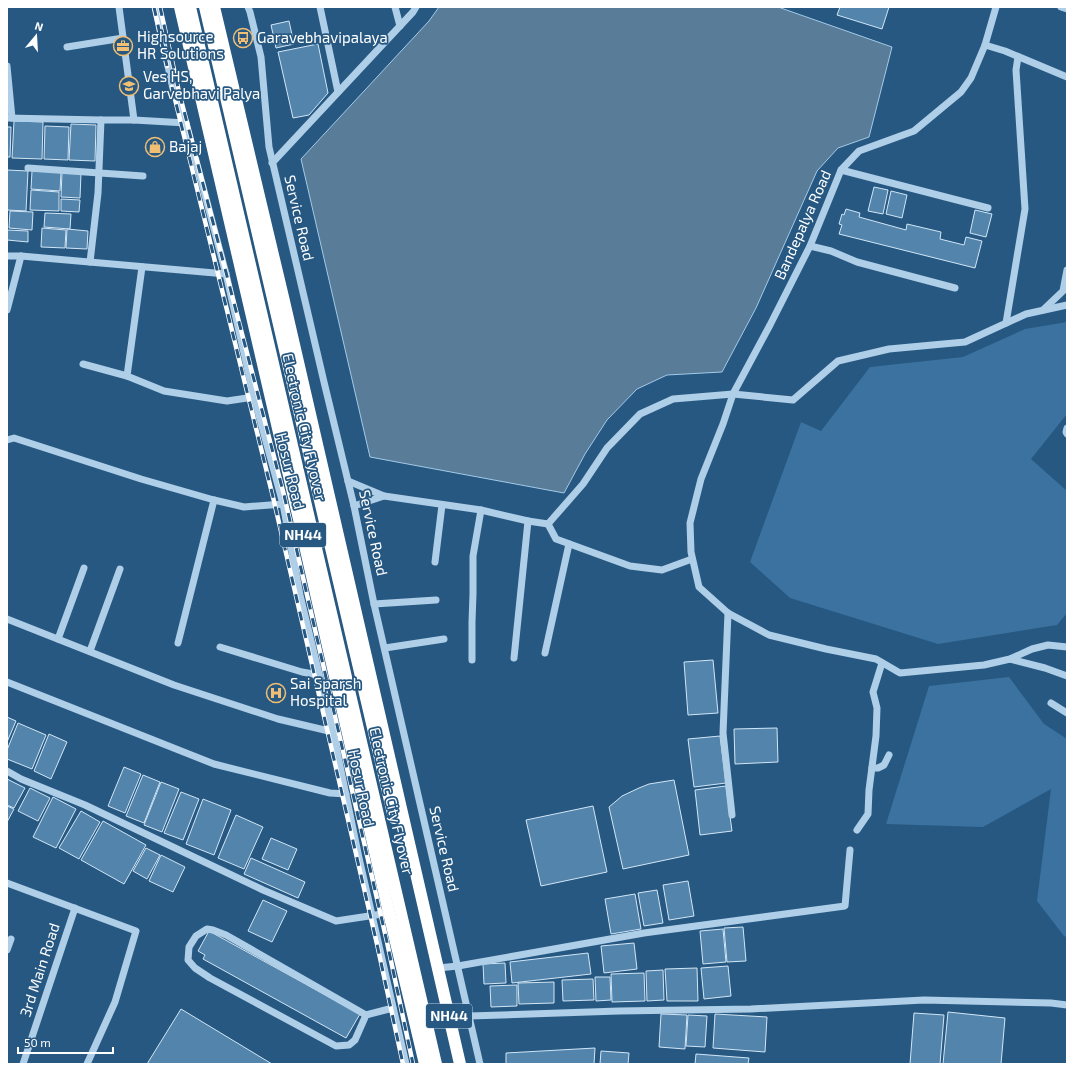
<svg xmlns="http://www.w3.org/2000/svg" width="1074" height="1071" font-family="'Exo 2',sans-serif">
<style>
.green{fill:#3b729f}
.water{fill:#597c99;stroke:#a3cae7}
.building{fill:#5384ac;stroke:#d2e6f5}
.lines{fill:none;stroke-linecap:round;stroke-linejoin:round}
.minor{stroke:#afcee7;stroke-width:7}
.highway{stroke:#fff;stroke-width:12}
.rail-casing{stroke:#fff;stroke-width:4.5}
.rail{stroke:#265882;stroke-width:3;stroke-dasharray:9;stroke-linecap:butt}
.highway-bridge{stroke:#fff;stroke-width:12}
.labels{text-anchor:middle;stroke-width:3.5;stroke-linejoin:round;paint-order:stroke}
.shield{fill:#265882;stroke:#becdda;stroke-width:1}
.shield-label{font-size:14px;font-weight:bold;fill:#fff}
.poi-label{font-size:15px;fill:#fff;stroke:#265882;text-anchor:start}
.street-label{font-size:15px;fill:#fff;stroke:#265882}
</style>
<rect width="100%" height="100%" fill="#265882"/>
<g class="green">
<polygon points="1067,322 1067,414 1031,459 1067,491 1067,613 1057,625 938,644 790,598 750,562 801,422 821,431 870,367 963,357 1025,329"/>
<polygon points="1009,677 1044,724 1067,739 1067,937 1064,936 1037,901 1051,789 983,827 886,824 929,686"/>
</g>
<polygon class="water" points="439,7 778,7 892,47 869,137 838,148 817,171 756,308 722,372 667,375 637,389 607,420 585,454 564,493 370,457 301,159 429,21"/>
<g class="building">
<polygon points="840,7 889,7 882,29 837,15"/>
<polygon points="289,21 294,44 276,48 271,25"/>
<polygon points="318,44 328,93 309,115 293,118 278,52"/>
<polygon points="14,121 43,122 42,159 12,158"/>
<polygon points="71,124 96,125 95,161 69,160"/>
<polygon points="45,126 69,127 68,160 44,159"/>
<polygon points="7,127 11,127 10,157 7,157"/>
<polygon points="7,170 28,171 26,211 7,210"/>
<polygon points="32,171 61,172 60,191 31,189"/>
<polygon points="62,172 81,173 80,198 61,197"/>
<polygon points="874,187 888,190 883,214 868,211"/>
<polygon points="31,190 59,192 59,211 30,210"/>
<polygon points="891,191 907,195 902,218 886,214"/>
<polygon points="61,199 80,200 79,212 61,211"/>
<polygon points="846,209 860,213 859,217 906,230 907,224 941,232 940,239 964,245 966,237 982,241 975,268 839,234 842,225 839,224 842,214 844,215"/>
<polygon points="975,210 992,214 986,237 970,233"/>
<polygon points="10,211 33,212 32,230 9,228"/>
<polygon points="45,213 71,214 70,229 44,227"/>
<polygon points="42,228 66,230 65,248 41,247"/>
<polygon points="67,229 88,231 87,249 66,248"/>
<polygon points="7,230 28,231 28,242 7,240"/>
<polygon points="713,660 718,713 688,715 684,662"/>
<polygon points="7,717 16,721 7,742"/>
<polygon points="18,723 46,735 32,769 7,759 7,750"/>
<polygon points="777,728 778,762 735,764 734,729"/>
<polygon points="49,734 67,742 51,779 34,771"/>
<polygon points="720,736 726,783 694,787 688,739"/>
<polygon points="124,767 141,774 125,813 108,806"/>
<polygon points="143,775 160,782 144,823 126,816"/>
<polygon points="7,779 25,788 14,808 7,805"/>
<polygon points="674,780 689,855 623,869 609,807 622,796 639,788 649,784"/>
<polygon points="161,782 179,789 162,832 144,825"/>
<polygon points="726,786 732,831 700,835 695,790"/>
<polygon points="30,788 50,798 38,821 18,811"/>
<polygon points="181,792 199,799 183,840 164,833"/>
<polygon points="53,797 76,809 56,848 33,837"/>
<polygon points="203,799 231,810 214,855 186,844"/>
<polygon points="7,806 14,809 7,822"/>
<polygon points="593,806 607,872 541,886 526,820"/>
<polygon points="81,811 100,822 79,859 59,848"/>
<polygon points="236,815 263,827 244,869 218,858"/>
<polygon points="103,821 146,845 124,884 81,860"/>
<polygon points="271,838 297,849 288,870 262,859"/>
<polygon points="146,848 160,855 147,879 133,871"/>
<polygon points="161,855 185,867 173,892 149,881"/>
<polygon points="251,858 305,882 298,898 244,874"/>
<polygon points="688,881 694,916 669,920 663,885"/>
<polygon points="657,890 663,923 644,926 638,893"/>
<polygon points="635,894 641,929 611,934 605,899"/>
<polygon points="263,900 287,911 272,942 248,931"/>
<polygon points="743,927 746,961 727,962 724,928"/>
<polygon points="723,929 726,962 703,964 700,931"/>
<polygon points="209,931 360,1014 346,1038 203,959 205,955 198,951"/>
<polygon points="634,943 637,969 604,973 601,946"/>
<polygon points="588,953 591,974 512,983 510,962"/>
<polygon points="505,963 506,983 484,984 483,964"/>
<polygon points="728,966 731,996 704,999 701,968"/>
<polygon points="697,968 698,1001 667,1001 665,969"/>
<polygon points="663,970 664,1000 647,1001 646,971"/>
<polygon points="644,973 645,1001 612,1002 611,974"/>
<polygon points="595,977 610,977 611,1000 596,1001"/>
<polygon points="593,979 594,1000 563,1001 562,980"/>
<polygon points="554,982 554,1003 519,1004 518,983"/>
<polygon points="517,985 517,1006 491,1007 490,986"/>
<polygon points="181,1009 272,1064 147,1064"/>
<polygon points="948,1012 1005,1018 1001,1064 943,1064"/>
<polygon points="914,1013 944,1015 940,1064 910,1064"/>
<polygon points="661,1014 687,1015 685,1049 659,1047"/>
<polygon points="715,1014 767,1017 765,1052 713,1048"/>
<polygon points="688,1015 707,1016 705,1047 686,1046"/>
<polygon points="595,1048 594,1064 506,1064 506,1053"/>
<polygon points="601,1051 629,1053 628,1064 600,1064"/>
<polygon points="696,1054 749,1058 748,1064 695,1064"/>
</g>
<g class="lines">
<g class="minor">
<polyline points="119,7 134,120"/>
<polyline points="155,7 173,89 186,123 226,274 254,397 283,504 300,595 333,732 359,858 406,1064"/>
<polyline points="248,7 250,12 261,57 269,147 324,382 354,506 374,604 480,1064"/>
<polyline points="320,7 338,92"/>
<polyline points="395,7 400,26"/>
<polyline points="996,7 985,45 971,78 961,92 914,131 859,151 841,170 810,246 770,325 733,394 723,424 701,479 690,523 691,552 699,587 728,613 769,635 826,649 876,659 900,673 984,665 1010,659 1032,649 1048,645 1067,647"/>
<polyline points="1061,7 1067,9"/>
<polyline points="985,45 1005,51 1067,77"/>
<polyline points="67,47 123,38"/>
<polyline points="7,66 12,118"/>
<polyline points="7,118 101,120 134,120 186,123"/>
<polyline points="272,163 413,12 416,7"/>
<polyline points="28,168 143,176"/>
<polyline points="841,170 988,208"/>
<polyline points="810,246 831,251 857,262 955,288"/>
<polyline points="7,256 21,256 226,274"/>
<polyline points="90,262 98,193 101,120"/>
<polyline points="142,267 127,376 164,391 227,401 254,397"/>
<polyline points="7,310 21,256"/>
<polyline points="1043,310 1063,291 1067,270"/>
<polyline points="1006,323 1025,209 1016,70 1018,57"/>
<polyline points="83,364 127,376"/>
<polyline points="1067,428 1066,432 1067,434"/>
<polyline points="7,440 14,438 141,479 214,500 244,507 283,504"/>
<polyline points="348,481 384,496 481,510 528,521 548,524 583,484 607,448 640,414 673,399 733,394 793,400 838,361 889,349 965,342 1026,314 1067,305"/>
<polyline points="354,506 384,496"/>
<polyline points="548,524 556,539 630,566 662,570 692,559"/>
<polyline points="435,562 442,505"/>
<polyline points="374,604 436,600"/>
<polyline points="728,613 723,733 732,815"/>
<polyline points="7,619 174,685 278,719 333,732"/>
<polyline points="58,639 84,568"/>
<polyline points="178,643 214,500"/>
<polyline points="220,647 302,672 319,675"/>
<polyline points="385,648 444,639"/>
<polyline points="90,651 120,569"/>
<polyline points="545,653 569,544"/>
<polyline points="514,658 528,521"/>
<polyline points="1010,659 1045,668 1067,676"/>
<polyline points="472,660 472,622 473,594 473,556 481,510"/>
<polyline points="7,682 214,764 330,793 346,794"/>
<polyline points="1051,703 1067,713"/>
<polyline points="872,768 878,768 884,765 889,755"/>
<polyline points="7,771 21,779 85,805 263,890 336,921 389,913"/>
<polyline points="857,830 868,814 869,790 876,736 877,708 873,692 882,663"/>
<polyline points="7,883 136,931 115,1002 87,1064"/>
<polyline points="7,950 11,939"/>
<polyline points="438,968 458,966 644,933 845,906 850,850"/>
<polyline points="366,1015 355,1040 349,1045 336,1046 210,978 195,968 188,960 189,947 196,936 207,929 213,930 226,935 366,1015 393,1008"/>
<polyline points="469,1016 619,1011 751,1009 924,1000 1051,1003 1067,1005"/>
<polyline points="23,1064 75,908"/>
</g>
<g class="highway">
<polyline points="180,7 293,493 389,913 425,1064"/>
<polyline points="214,7 283,297 460,1064"/>
</g>
<g class="rail-casing">
<g id="rail">
<polyline points="154,7 167,66"/>
<polyline points="160,7 179,92 284,495 387,942 413,1064"/>
<polyline points="172,87 273,497 377,944 403,1064"/>
</g>
</g>
<use href="#rail" class="rail"/>
<g class="highway-bridge">
<polyline points="190,7 436,1064"/>
<polyline points="205,7 394,818"/>
</g>
</g>
<defs>
<g id="bus-ring" transform="scale(1)"><circle r="9.5" fill="#265882" stroke="#f0bf74" stroke-width="1.5"/><path d="M-5-6H5V4H4V6H2V4H-2V6H-4V4H-5ZM-3.5-4V0h7V-4ZM-3.5 1.2v1.5H-2V1.2ZM2 1.2v1.5H3.5V1.2Z" fill="#f0bf74"/></g>
<g id="office-ring" transform="scale(1)"><circle r="9.5" fill="#265882" stroke="#f0bf74" stroke-width="1.5"/><path d="M-6-3h4V-5.5h4V-3h4V5H-6ZM-1-4.5V-3h2v-1.5ZM-6 0V1H6V0Z" fill="#f0bf74"/></g>
<g id="school-ring" transform="scale(1)"><circle r="9.5" fill="#265882" stroke="#f0bf74" stroke-width="1.5"/><path d="M0-5L7-2L0 1L-7-2ZM-4 1L0 2.5L4 1V4Q0 6-4 4Z" fill="#f0bf74"/></g>
<g id="shop-ring" transform="scale(1)"><circle r="9.5" fill="#265882" stroke="#f0bf74" stroke-width="1.5"/><path d="M-5-2.5h2.3a2.7 3.5 0 0 1 5.4 0H5L5.5 6h-11ZM-1.5-2.5h3a1.5 2.3 0 0 0-3 0Z" fill="#f0bf74"/></g>
<g id="hospital-ring" transform="scale(1)"><circle r="9.5" fill="#265882" stroke="#f0bf74" stroke-width="1.5"/><path d="M-5-5h3v3.5h4V-5h3V5h-3V1.5h-4V5h-3Z" fill="#f0bf74"/></g>
</defs>
<g fill-rule="evenodd">
<use href="#bus-ring" x="243" y="38"/>
<use href="#office-ring" x="123" y="46"/>
<use href="#school-ring" x="129" y="86"/>
<use href="#shop-ring" x="155" y="147"/>
<use href="#hospital-ring" x="276" y="693"/>
</g>
<g class="labels">
<g class="shield">
<rect x="280" y="523" width="46" height="24" rx="3"/>
<rect x="426" y="1004" width="46" height="24" rx="3"/>
</g>
<g class="shield-label">
<text x="303" y="540">NH44</text>
<text x="449" y="1021">NH44</text>
</g>
<g class="poi-label">
<text x="137" y="42">Highsource<tspan x="137" dy="17">HR Solutions</tspan></text>
<text x="257" y="43">Garavebhavipalaya</text>
<text x="143" y="82">Ves HS,<tspan x="143" dy="17">Garvebhavi Palya</tspan></text>
<text x="169" y="152">Bajaj</text>
<text x="290" y="689">Sai Sparsh<tspan x="290" dy="17">Hospital</tspan></text>
</g>
<g class="street-label">
<text transform="translate(299 218) rotate(77)" y="5">Service Road</text>
<text transform="translate(803 225) rotate(-66)" y="5">Bandepalya Road</text>
<text transform="translate(304 427) rotate(77)" y="5">Electronic City Flyover</text>
<text transform="translate(290 471) rotate(76)" y="5">Hosur Road</text>
<text transform="translate(373 533) rotate(78)" y="5">Service Road</text>
<text transform="translate(361 788) rotate(78)" y="5">Hosur Road</text>
<text transform="translate(391 801) rotate(77)" y="5">Electronic City Flyover</text>
<text transform="translate(444 849) rotate(77)" y="5">Service Road</text>
<text transform="translate(40 970) rotate(-72)" y="5">3rd Main Road</text>
</g>
</g>
<rect width="1074" height="1071" fill="none" stroke="#ffffff" stroke-width="16"/>
<g transform="translate(36 36) rotate(18)" stroke="#265882" stroke-width="3" paint-order="stroke">
<path d="M0-3L7 15L0 10L-7 15Z" fill="#ffffff"/>
<text y="-6" font-size="11" font-weight="bold" text-anchor="middle" fill="#ffffff">N</text>
</g>
<path d="M18 1047v6h95v-6" fill="none" stroke="#ffffff" stroke-width="2"/>
<text x="24" y="1047" font-size="12" fill="#ffffff" stroke="#265882" stroke-width="3" paint-order="stroke">50 m</text>
</svg>
